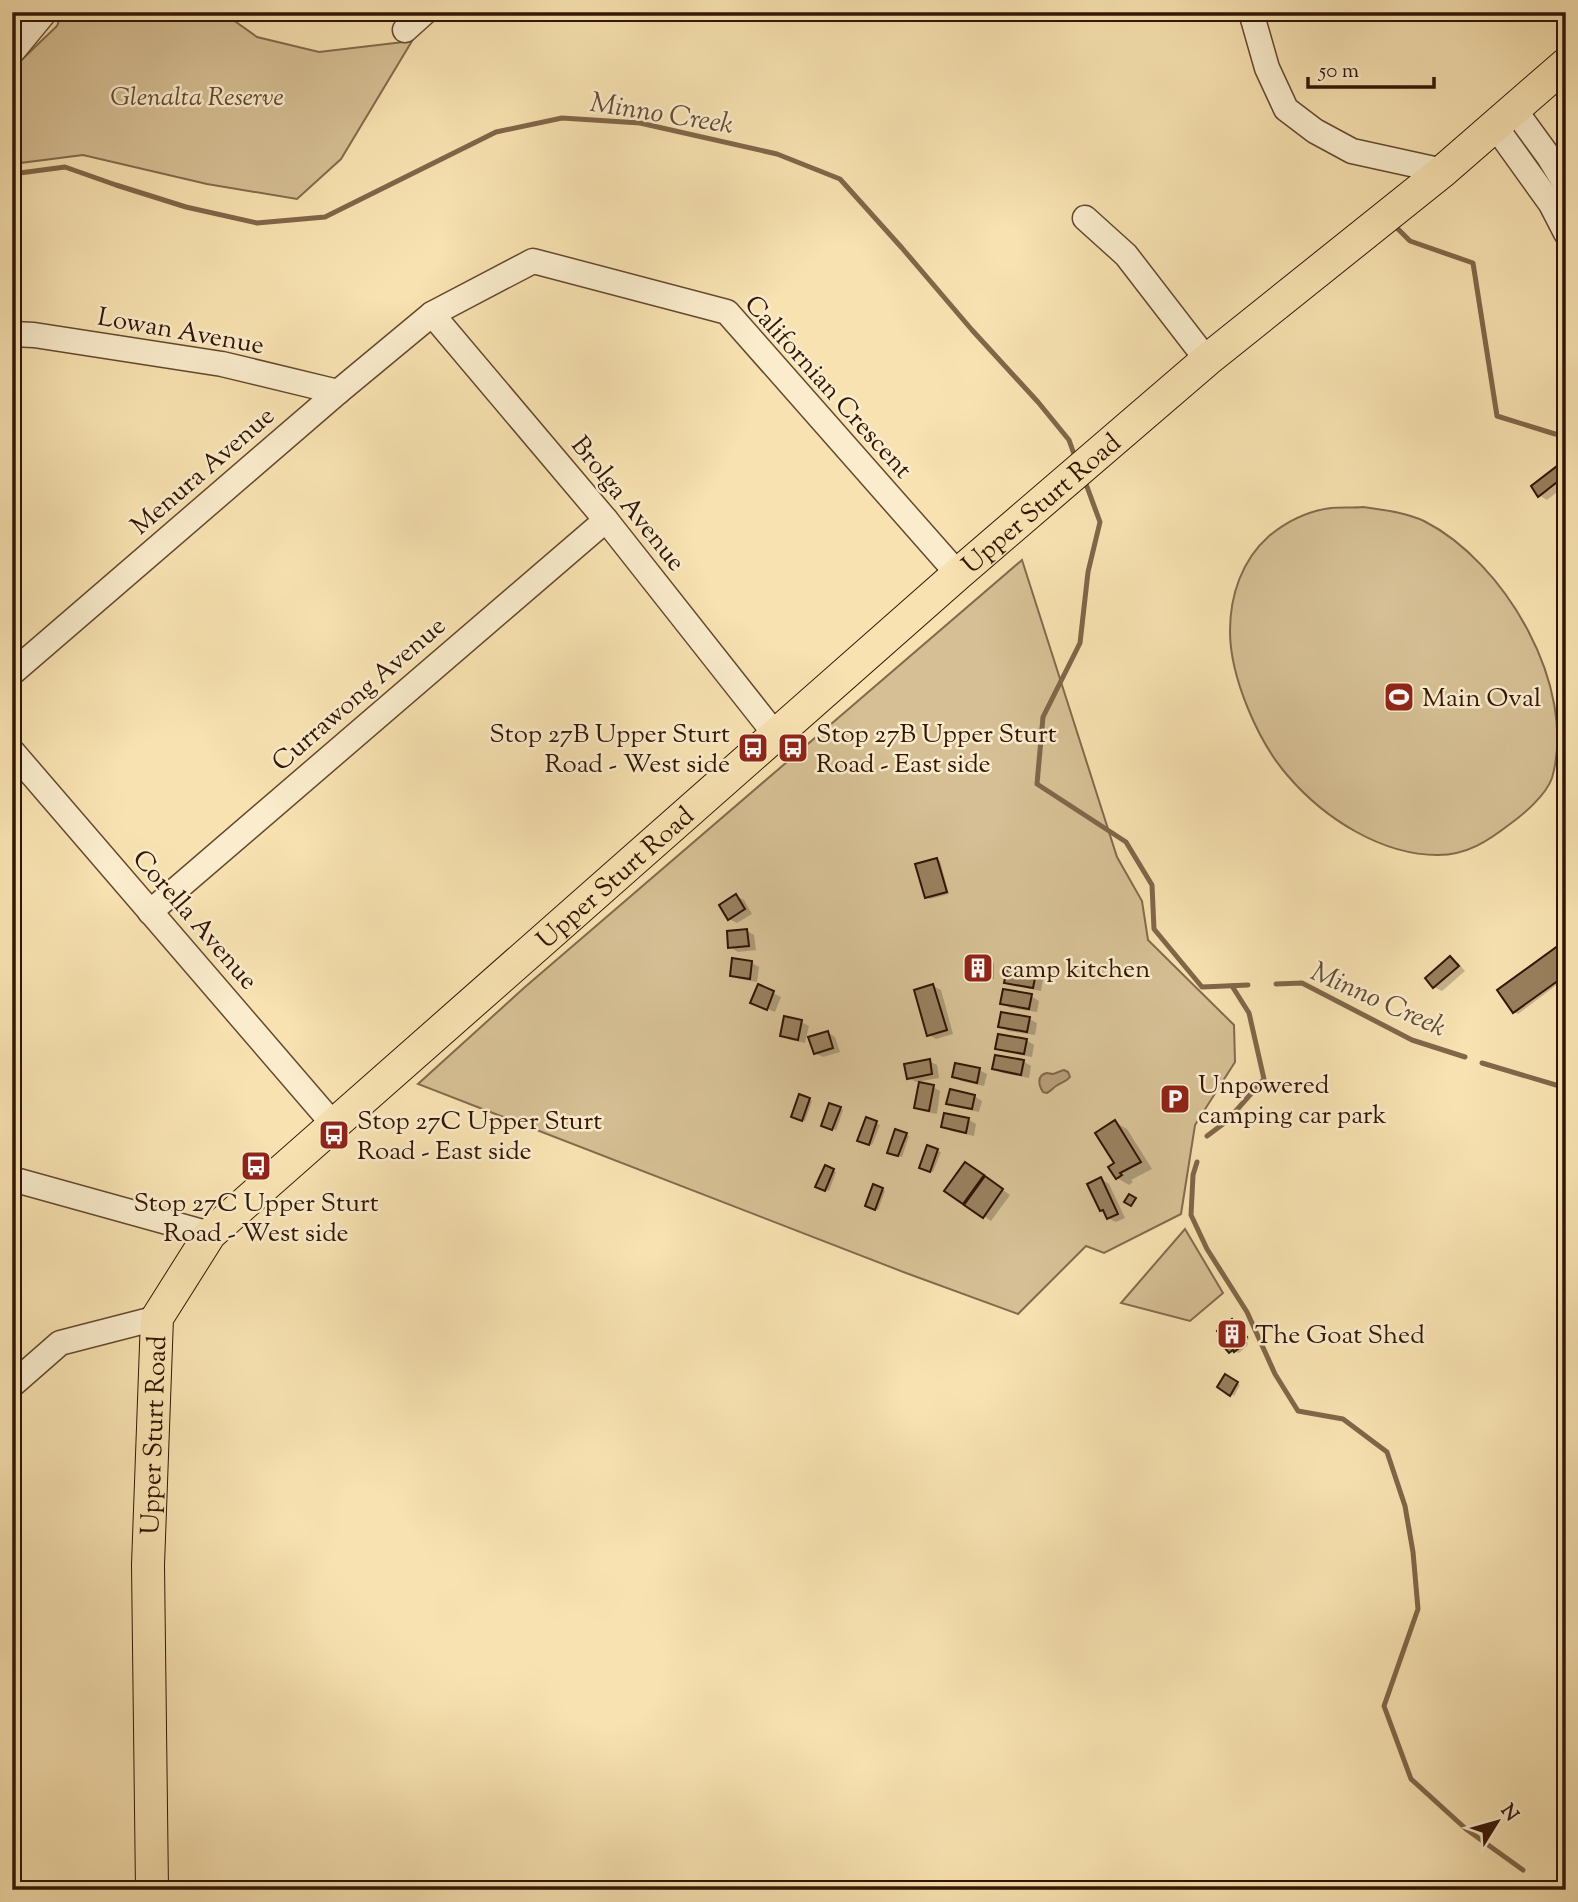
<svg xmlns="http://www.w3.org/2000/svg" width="1578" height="1902" font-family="'Sorts Mill Goudy',serif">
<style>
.green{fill:#d6bf94;stroke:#846a4c;stroke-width:2}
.water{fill:#b59c77;stroke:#816649;stroke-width:2}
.shadow{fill:#0003}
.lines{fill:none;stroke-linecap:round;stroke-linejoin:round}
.stream{stroke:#816649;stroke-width:5}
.building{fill:#99805e;stroke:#321505;stroke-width:2}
.minor-casing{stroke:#644830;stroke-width:27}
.major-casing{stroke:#321505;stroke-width:34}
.minor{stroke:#faeccc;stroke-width:24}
.major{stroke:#f8e2b1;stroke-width:32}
.labels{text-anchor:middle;stroke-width:5;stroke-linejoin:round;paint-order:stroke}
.park-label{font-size:26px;font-style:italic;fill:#634830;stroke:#faeccc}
.street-label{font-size:26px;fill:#321505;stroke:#faeccc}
.poi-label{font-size:26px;fill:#321505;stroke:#faeccc;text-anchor:start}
.water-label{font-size:28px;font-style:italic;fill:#664b33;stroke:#faeccc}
</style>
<rect width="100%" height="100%" fill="#f8e2b1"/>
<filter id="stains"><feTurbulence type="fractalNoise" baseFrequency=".00286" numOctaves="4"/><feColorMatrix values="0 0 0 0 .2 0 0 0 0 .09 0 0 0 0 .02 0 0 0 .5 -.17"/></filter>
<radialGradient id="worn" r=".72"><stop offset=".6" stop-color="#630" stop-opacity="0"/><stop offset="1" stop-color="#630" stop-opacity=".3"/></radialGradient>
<g class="green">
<polygon points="62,12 222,12 257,37 319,52 412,41 341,159 297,199 207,184 83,155 12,164 12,69 57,26"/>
<path d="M 1363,507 C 1383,510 1405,512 1424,521 C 1505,562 1578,687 1552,778 C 1546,795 1524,814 1510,824 C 1488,841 1467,855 1438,855 C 1381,855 1324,818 1288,776 C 1258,742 1230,677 1230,631 C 1230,595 1242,560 1269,536 C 1286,522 1308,511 1331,508 C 1341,507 1352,508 1363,507 Z"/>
<polygon points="1022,560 1117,857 1142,901 1148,940 1234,1025 1235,1062 1195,1125 1181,1214 1104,1253 1086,1246 1018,1314 906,1273 418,1084 525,987"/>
<polygon points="1185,1229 1223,1293 1190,1321 1121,1303"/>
</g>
<path class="water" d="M 1064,1070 L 1068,1072 L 1070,1077 C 1066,1082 1062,1082 1056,1086 C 1053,1088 1051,1091 1047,1093 L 1043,1092 C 1039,1086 1036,1075 1047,1073 C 1049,1073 1051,1074 1053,1074 C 1057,1073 1060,1071 1064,1070 Z"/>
<g class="shadow">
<polygon points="1561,465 1566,468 1566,485 1547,500 1539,495"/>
<polygon points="937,860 940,861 949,894 930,899 927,897"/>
<polygon points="736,896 744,900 752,914 737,923 729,919"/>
<polygon points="747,931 754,935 756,950 738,952 730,947"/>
<polygon points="1566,942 1566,978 1518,1014 1514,1012"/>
<polygon points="1450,958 1458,963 1465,971 1442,991 1434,987 1427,978"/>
<polygon points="987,959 994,963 994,979 978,978 970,974"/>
<polygon points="752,963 759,967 757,982 739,979 732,975"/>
<polygon points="1035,975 1043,979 1041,991 1014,986 1006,982"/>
<polygon points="759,986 781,997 775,1012 760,1006"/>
<polygon points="933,986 941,990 953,1034 936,1039 929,1035"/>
<polygon points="1031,996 1039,1001 1037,1012 1010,1008 1002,1003"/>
<polygon points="1029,1019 1037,1023 1035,1035 1008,1031 1000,1026"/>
<polygon points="801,1022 809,1026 805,1043 790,1040 782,1035"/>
<polygon points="827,1032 835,1037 840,1052 823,1057 815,1053"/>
<polygon points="1026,1040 1034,1045 1032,1057 1005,1052 997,1048"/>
<polygon points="929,1061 937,1065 939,1078 916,1082 909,1078"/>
<polygon points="1023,1061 1031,1066 1029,1078 1002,1073 994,1069"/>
<polygon points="979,1070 987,1074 984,1086 961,1081 954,1077"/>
<polygon points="933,1087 940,1091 937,1114 923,1111 916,1107"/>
<polygon points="974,1096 982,1101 979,1112 956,1107 948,1103"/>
<polygon points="809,1099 812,1101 805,1121 796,1118"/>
<polygon points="840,1108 843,1110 836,1130 826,1127"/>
<polygon points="946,1115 969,1120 976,1124 974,1136 951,1131 943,1127"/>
<polygon points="867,1119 880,1125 872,1145 863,1142"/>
<polygon points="1115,1122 1127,1129 1152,1169 1131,1180 1133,1182 1129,1185 1117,1178"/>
<polygon points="906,1135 909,1136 902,1157 892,1154"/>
<polygon points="937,1151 941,1152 933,1172 924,1169"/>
<polygon points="825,1167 836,1172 829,1191 821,1188"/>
<polygon points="973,1168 1010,1195 991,1221 947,1191"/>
<polygon points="1101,1179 1109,1184 1125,1218 1116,1222 1108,1218 1106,1212 1101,1210"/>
<polygon points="882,1189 885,1191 878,1210 871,1207"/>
<polygon points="1232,1321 1249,1339 1245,1342 1248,1345 1239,1353 1236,1352 1234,1354 1221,1341"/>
<polygon points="1226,1377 1240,1385 1234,1396 1220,1387"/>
</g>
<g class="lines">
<g class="stream">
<polyline points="12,174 65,167 116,185 186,207 257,223 325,217 496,132 562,118 640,123 777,154 840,179 902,248 972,330 1038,402 1069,440 1074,454"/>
<polyline points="1395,226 1410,241 1473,263 1497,416 1555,434 1566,434"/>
<polyline points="1086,484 1100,522 1088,572 1080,643 1043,717 1037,784 1126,842 1152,885 1154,929 1202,987 1248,985"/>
<polyline points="1276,984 1302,983 1412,1040 1465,1057"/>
<polyline points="1482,1063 1566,1088"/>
<polyline points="1207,1136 1227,1121 1264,1079 1249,1013 1232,986"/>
<polyline points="1197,1162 1193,1175 1191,1215 1207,1249 1247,1312 1275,1374 1298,1411 1343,1419 1387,1452 1405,1506 1413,1552 1418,1609 1384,1706 1411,1779 1466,1829 1523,1870"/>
</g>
</g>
<g class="building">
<polygon points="1561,463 1566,469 1566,475 1538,497 1531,486"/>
<polygon points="937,858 947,892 925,898 915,864"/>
<polygon points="736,894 745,909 728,920 719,905"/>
<polygon points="747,929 749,946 728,948 727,931"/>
<polygon points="1566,940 1566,975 1513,1013 1497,990"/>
<polygon points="969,956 987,957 986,976 969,975"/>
<polygon points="1450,956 1459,966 1433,988 1425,978"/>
<polygon points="732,958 752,961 750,979 730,976"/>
<polygon points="1007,968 1036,973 1033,988 1004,983"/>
<polygon points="758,984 774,991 767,1010 750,1003"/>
<polygon points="933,984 947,1030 927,1036 914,990"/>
<polygon points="1003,989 1032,994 1029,1009 1000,1004"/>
<polygon points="1001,1012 1030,1017 1027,1032 998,1027"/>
<polygon points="784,1016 802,1020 798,1040 780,1036"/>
<polygon points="828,1031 833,1048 814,1054 808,1037"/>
<polygon points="998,1034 1027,1039 1024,1054 995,1049"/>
<polygon points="995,1055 1024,1060 1021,1075 992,1069"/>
<polygon points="930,1059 932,1074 907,1079 904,1064"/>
<polygon points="955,1063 980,1068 977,1083 952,1077"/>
<polygon points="919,1082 934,1085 929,1111 914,1108"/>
<polygon points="950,1089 975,1095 972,1109 946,1104"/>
<polygon points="799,1094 810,1098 802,1121 791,1117"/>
<polygon points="829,1103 841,1107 832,1130 821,1126"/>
<polygon points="944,1113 969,1118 966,1133 941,1127"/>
<polygon points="866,1117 877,1121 869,1145 857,1141"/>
<polygon points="1115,1120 1141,1162 1120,1173 1122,1175 1116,1179 1108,1167 1114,1163 1095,1133"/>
<polygon points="895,1129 907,1133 898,1156 887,1153"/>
<polygon points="927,1145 938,1149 930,1172 919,1168"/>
<polygon points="965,1162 984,1175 963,1204 944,1191"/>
<polygon points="825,1165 834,1169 825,1191 815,1187"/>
<polygon points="985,1176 1003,1189 983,1218 964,1205"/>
<polygon points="1101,1177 1118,1214 1107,1219 1103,1210 1100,1211 1087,1184"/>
<polygon points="873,1184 883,1188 875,1210 865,1206"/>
<polygon points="1129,1194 1136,1198 1131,1206 1124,1202"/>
<polygon points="1232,1319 1247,1337 1243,1340 1246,1343 1234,1352 1233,1350 1229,1353 1219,1341 1222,1338 1217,1331"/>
<polygon points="1225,1374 1238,1382 1230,1396 1217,1387"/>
</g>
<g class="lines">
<g class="minor-casing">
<g id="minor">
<polyline points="1251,12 1267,68 1286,109 1315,131 1352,151 1443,171"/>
<polyline points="405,30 425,12"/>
<polyline points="12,52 45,12"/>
<polyline points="1514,109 1549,157 1566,185"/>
<polyline points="1495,126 1551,204 1566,233"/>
<polyline points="1085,218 1126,255 1207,360"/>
<polyline points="432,314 606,520 775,734"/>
<polyline points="12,334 34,335 222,364 338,392"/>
<polyline points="12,673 338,392 432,314 533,261 727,312 958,574"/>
<polyline points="12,751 334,1125"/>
<polyline points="150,912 606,520"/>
<polyline points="12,1179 210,1234"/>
<polyline points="12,1385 60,1343 157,1318"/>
</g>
</g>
<g class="major-casing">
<g id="major">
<path id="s1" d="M 152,1890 L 148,1565 L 157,1318 L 210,1234 L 958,574 L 1207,360 L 1443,171 L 1566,64"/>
</g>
</g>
<use href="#minor" class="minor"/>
<use href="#major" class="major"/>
</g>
<defs>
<g id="stadium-square" transform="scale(1.575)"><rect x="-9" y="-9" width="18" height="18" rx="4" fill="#8f2418" stroke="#faeccc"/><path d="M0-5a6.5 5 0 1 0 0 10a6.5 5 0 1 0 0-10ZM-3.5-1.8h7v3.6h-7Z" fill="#fff"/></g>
<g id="bus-square" transform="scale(1.575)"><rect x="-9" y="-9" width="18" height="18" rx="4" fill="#8f2418" stroke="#faeccc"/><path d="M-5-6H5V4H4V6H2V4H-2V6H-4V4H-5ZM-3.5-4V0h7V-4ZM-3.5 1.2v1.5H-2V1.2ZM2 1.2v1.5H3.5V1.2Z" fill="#fff"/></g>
<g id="building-square" transform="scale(1.575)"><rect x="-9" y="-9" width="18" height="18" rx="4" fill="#8f2418" stroke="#faeccc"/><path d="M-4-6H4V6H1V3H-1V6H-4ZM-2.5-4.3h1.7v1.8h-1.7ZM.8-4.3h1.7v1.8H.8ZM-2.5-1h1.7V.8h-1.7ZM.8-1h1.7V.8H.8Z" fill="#fff"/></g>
<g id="parking-square" transform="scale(1.575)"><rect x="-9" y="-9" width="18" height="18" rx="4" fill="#8f2418" stroke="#faeccc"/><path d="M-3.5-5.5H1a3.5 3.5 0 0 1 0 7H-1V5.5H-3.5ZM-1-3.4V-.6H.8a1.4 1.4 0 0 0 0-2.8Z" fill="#fff"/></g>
</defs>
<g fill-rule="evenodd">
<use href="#stadium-square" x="1399" y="697"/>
<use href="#bus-square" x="753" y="748"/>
<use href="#bus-square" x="793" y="748"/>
<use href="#building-square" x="978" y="968"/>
<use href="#parking-square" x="1175" y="1099"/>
<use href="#bus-square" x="334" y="1135"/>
<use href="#bus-square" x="256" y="1166"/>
<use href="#building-square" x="1232" y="1334"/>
</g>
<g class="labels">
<g class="park-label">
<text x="197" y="105">Glenalta Reserve</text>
</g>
<g class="street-label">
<text transform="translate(181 330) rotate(10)" y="9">Lowan Avenue</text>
<text transform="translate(829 386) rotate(48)" y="9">Californian Crescent</text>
<text transform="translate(202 470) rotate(-41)" y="9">Menura Avenue</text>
<text transform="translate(629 503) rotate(51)" y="9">Brolga Avenue</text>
<text dy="9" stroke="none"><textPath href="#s1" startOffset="1778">Upper Sturt Road</textPath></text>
<text transform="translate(358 693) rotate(-41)" y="9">Currawong Avenue</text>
<text dy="9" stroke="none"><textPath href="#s1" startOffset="1211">Upper Sturt Road</textPath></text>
<text transform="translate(196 919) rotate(49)" y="9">Corella Avenue</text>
<text dy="9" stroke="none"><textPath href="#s1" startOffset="455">Upper Sturt Road</textPath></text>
</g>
<g class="poi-label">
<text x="1422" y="706">Main Oval</text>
<text x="730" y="742" text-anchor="end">Stop 27B Upper Sturt<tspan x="730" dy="30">Road - West side</tspan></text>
<text x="816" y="742">Stop 27B Upper Sturt<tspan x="816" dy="30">Road - East side</tspan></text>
<text x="1001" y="977">camp kitchen</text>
<text x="1198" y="1093">Unpowered<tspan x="1198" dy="30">camping car park</tspan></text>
<text x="357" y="1129">Stop 27C Upper Sturt<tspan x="357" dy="30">Road - East side</tspan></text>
<text x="256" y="1211" text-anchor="middle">Stop 27C Upper Sturt<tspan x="256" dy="30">Road - West side</tspan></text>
<text x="1255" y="1343">The Goat Shed</text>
</g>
<g class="water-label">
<text transform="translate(662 112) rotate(9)" y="10">Minno Creek</text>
<text transform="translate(1379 998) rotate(24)" y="10">Minno Creek</text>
</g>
</g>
<rect width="1578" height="1902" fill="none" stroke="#f8e2b1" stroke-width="42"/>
<rect x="14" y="14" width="1550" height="1874" fill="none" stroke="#321505" stroke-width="3.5"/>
<rect x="21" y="21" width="1536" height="1860" fill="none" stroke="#321505" stroke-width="2"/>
<g transform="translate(1497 1822) rotate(53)" stroke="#faeccc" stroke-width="5" paint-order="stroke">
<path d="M0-5L12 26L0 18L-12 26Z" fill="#321505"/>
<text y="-10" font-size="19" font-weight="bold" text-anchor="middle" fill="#321505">N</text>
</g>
<path d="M1308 77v10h126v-10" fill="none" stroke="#321505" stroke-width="3.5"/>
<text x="1319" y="77" font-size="21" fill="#321505" stroke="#faeccc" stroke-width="5" paint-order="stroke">50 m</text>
<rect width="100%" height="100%" filter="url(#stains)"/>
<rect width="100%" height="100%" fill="url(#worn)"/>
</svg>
